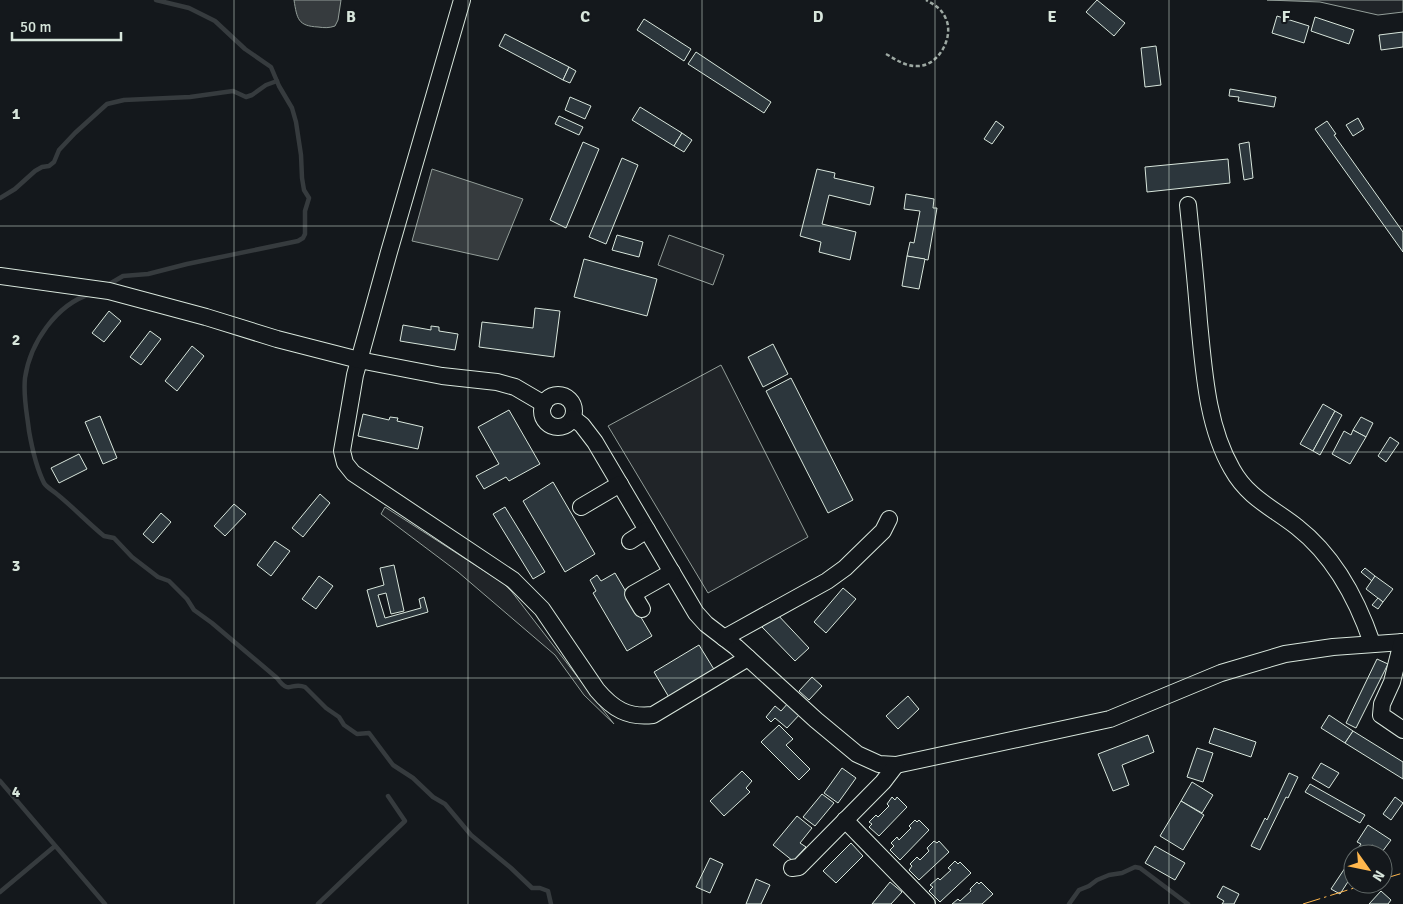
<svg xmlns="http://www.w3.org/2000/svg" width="1403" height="904" font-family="Signika,sans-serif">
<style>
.green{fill:#202428;stroke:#939e99}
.water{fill:#363b3e;stroke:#939e99}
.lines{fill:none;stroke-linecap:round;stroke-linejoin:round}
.stream{stroke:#363b3e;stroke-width:4.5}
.building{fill:#2c363c;stroke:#d8e6dc}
.minor-casing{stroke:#d8e6dc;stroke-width:18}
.path{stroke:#9da8a2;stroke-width:2.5;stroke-dasharray:4 2.5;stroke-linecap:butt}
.minor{stroke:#14181c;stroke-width:16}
.power{stroke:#ffb74d;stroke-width:1;stroke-dasharray:18 4 2.5 4;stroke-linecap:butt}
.grid{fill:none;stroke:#d8e6dc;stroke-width:1;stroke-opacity:0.55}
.grid-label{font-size:16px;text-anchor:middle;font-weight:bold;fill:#d8e6dc;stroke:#14181c;stroke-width:4;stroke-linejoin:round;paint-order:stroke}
</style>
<rect width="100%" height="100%" fill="#14181c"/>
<g class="green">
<polygon points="1267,0 1403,0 1403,12 1378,15 1320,2"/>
<polygon points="669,235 724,255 713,285 658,265"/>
<polygon points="721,365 808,537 708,593 608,426"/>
<polygon points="385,507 503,583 512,592 614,724 584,695 555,655 458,572 381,514"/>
</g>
<g class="water">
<path d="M 294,0 L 341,0 L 338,20 L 335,26 C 329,28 325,28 318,27 C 298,26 297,19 294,0 Z"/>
<polygon points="432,169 523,199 498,260 412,241"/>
</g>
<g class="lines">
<g class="stream">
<polyline points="0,198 15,189 35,171 42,167 49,166 54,162 59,150 75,133 107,104 124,100 190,97 233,91 246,97 252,95 266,85 277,81"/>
<polyline points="106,286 123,276 148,274 187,264 298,241 303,238 305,234 305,211 309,198 304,190 302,178 301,155 296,122 292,108 279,86 271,67 245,49 215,21 189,8 156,0"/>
<path d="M 90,294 C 56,305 30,343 25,378 C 23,397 27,413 29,431 C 32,448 36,467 44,483 C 47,488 54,491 58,495 C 74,508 88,523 104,536 L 114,538 L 132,557 L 158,577 L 169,581 L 187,599 L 194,610 L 212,623 L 277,678 C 290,696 291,681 305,687 L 326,708 L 339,717 L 344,725 L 357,734 L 369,733 L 393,765 L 413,778 L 433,797 L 445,804 L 471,835 L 511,868 L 532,888 L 540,888 L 548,891 L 551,904"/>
<polyline points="0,781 105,904"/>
<polyline points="0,892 55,846"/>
<polyline points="318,904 405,821 388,796"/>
<polyline points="1069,904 1079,890 1089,886 1097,880 1109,875 1122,873 1135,867 1140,868 1188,904"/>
</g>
</g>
<g class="building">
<polygon points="1097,0 1125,23 1114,36 1086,12"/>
<polygon points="1277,16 1309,26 1304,43 1272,33"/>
<polygon points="1315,17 1354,30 1349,44 1311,31"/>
<polygon points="644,19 691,49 684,61 637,30"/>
<polygon points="1403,32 1403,47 1381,50 1379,35"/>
<polygon points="505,34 569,67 563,80 499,46"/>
<polygon points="1156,46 1161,85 1145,87 1141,48"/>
<polygon points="696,52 771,102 764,113 688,64"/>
<polygon points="569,67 576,71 570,83 563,80"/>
<polygon points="1230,89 1276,97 1274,107 1238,101 1239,97 1229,96"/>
<polygon points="570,97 591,106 585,119 565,110"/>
<polygon points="640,107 682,133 674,146 632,120"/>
<polygon points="559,116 583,127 579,135 555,124"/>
<polygon points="1358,118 1364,129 1353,136 1346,125"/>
<polygon points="996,121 1004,127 992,144 984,139"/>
<polygon points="1327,121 1336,134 1334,135 1403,232 1403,252 1315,129"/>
<polygon points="682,133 692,140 684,152 674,146"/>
<polygon points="583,142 599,149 566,228 550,220"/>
<polygon points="1249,142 1253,178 1244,180 1239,144"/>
<polygon points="622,158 638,165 606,244 589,237"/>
<polygon points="1228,159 1230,183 1147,192 1145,167"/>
<polygon points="817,169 835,173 834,178 874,187 870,205 829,195 822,224 856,232 850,260 819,252 821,242 800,236"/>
<polygon points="906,194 934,199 933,208 937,208 928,260 907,256 910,242 914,243 920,211 904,209"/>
<polygon points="617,235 643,242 639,257 612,250"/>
<polygon points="907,256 925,259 919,289 902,286"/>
<polygon points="584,259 657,279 647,316 574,297"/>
<polygon points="535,308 560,311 554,357 479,347 482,322 533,328"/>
<polygon points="109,311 121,321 104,342 92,333"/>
<polygon points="403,325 431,330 431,326 439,327 439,331 458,334 455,350 400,341"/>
<polygon points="150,331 161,339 141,365 130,357"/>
<polygon points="773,344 788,374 763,387 748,357"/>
<polygon points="192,346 204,356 177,391 165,381"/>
<polygon points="791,378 853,500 828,513 766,391"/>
<polygon points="1323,404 1335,411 1313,451 1300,444"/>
<polygon points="509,410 540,464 509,481 506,477 484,489 476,476 499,464 478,427"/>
<polygon points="1335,411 1342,415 1320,455 1313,451"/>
<polygon points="363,414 389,420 390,417 398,418 397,421 423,427 418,449 358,436"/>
<polygon points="100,416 117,458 103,464 85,422"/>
<polygon points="1361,417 1373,423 1366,437 1353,430"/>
<polygon points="1353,430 1366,437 1350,464 1332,454 1344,431 1351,435"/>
<polygon points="1390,437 1399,443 1386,462 1378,456"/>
<polygon points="79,454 87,469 59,483 51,468"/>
<polygon points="553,482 595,554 565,572 523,501"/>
<polygon points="320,494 330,503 303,537 292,528"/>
<polygon points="234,504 246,514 225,536 214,526"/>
<polygon points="505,507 545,572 533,579 493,514"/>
<polygon points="161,513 171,522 153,543 143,534"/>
<polygon points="275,541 290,551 271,576 257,565"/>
<polygon points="394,565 404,611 391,614 386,593 378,595 385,618 421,608 419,599 424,597 428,612 377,627 367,590 384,585 380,568"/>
<polygon points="1365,568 1375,576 1372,581 1361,572"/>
<polygon points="615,573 652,636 627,651 593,593 596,591 590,580 597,575 601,581"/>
<polygon points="319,576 333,586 316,609 302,599"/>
<polygon points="1375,576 1393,589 1383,602 1366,589"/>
<polygon points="843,588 856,599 826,633 814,622"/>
<polygon points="1378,598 1383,602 1378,609 1372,605"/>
<polygon points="776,613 809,648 795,661 762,627"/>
<polygon points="699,645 715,671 670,699 654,672"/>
<polygon points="1377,659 1388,664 1356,728 1346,723"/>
<polygon points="812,677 822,686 809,700 799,691"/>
<polygon points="908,696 919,709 898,729 886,716"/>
<polygon points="789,702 801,713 787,728 775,718 771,722 766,717 775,706 781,711"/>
<polygon points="1329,715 1353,731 1345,743 1321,728"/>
<polygon points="779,725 793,739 786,745 810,769 799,780 761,742"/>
<polygon points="1214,728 1256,742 1251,757 1209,743"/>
<polygon points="1353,731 1403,762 1403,779 1345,743"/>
<polygon points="1148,735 1154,752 1122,765 1129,785 1113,791 1098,754"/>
<polygon points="1197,748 1213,753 1203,782 1187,777"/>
<polygon points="1321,763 1339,773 1329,788 1312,778"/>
<polygon points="842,768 856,778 838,803 824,793"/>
<polygon points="742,771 752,781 746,788 750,792 724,816 710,801"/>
<polygon points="1289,773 1298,777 1288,798 1286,797 1260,850 1251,846 1265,818 1267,820"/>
<polygon points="1192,782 1213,795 1202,813 1181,801"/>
<polygon points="1310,784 1365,815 1360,823 1305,792"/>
<polygon points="822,794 834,803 815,826 803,817"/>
<polygon points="892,797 895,800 897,797 907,807 879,836 869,827 872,824 869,822 876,815 878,817 889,806 887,804"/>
<polygon points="1395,797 1403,803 1391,820 1383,814"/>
<polygon points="1181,801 1204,815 1183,850 1160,836"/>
<polygon points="797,816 812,828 800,843 806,847 793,861 773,845"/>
<polygon points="915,820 917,822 919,820 929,830 900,860 890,850 894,846 891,843 897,837 899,840 911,828 909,826"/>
<polygon points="1368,825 1391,840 1382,852 1372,845 1366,854 1354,854 1361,844 1357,842"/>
<polygon points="934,841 937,843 939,841 949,852 919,880 909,870 912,866 910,864 917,857 920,860 929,851 927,848"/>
<polygon points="851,843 863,856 836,883 823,871"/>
<polygon points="1155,846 1185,863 1175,880 1145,863"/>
<polygon points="1353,856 1353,874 1340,894 1331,889"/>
<polygon points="710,858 723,864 710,893 696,887"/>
<polygon points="955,861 958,864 960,862 971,873 940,902 929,891 933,887 930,885 938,878 940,880 951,870 948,868"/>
<polygon points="756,879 770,885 761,904 746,904"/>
<polygon points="890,882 902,892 891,904 872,904"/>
<polygon points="977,882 979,884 981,882 993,894 982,904 952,904 958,899 960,901 971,891 970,889"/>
<polygon points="1223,886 1239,894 1234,904 1222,904 1224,901 1217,897"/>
<polygon points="1381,891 1391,900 1388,904 1369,904"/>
</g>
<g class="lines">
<g class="minor-casing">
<g id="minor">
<path d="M 462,0 L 389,252 L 355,375 L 342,451 L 345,463 L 353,473 L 513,580 L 542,609 L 597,690 C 613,709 628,718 653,715 L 748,658"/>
<path d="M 1188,205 C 1192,244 1196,283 1199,322 C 1204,371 1207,426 1232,469 C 1248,498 1273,508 1297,527 C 1334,556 1357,599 1372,643"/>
<polyline points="0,276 109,291 206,317 277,339 359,360 442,376 497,382 515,387 544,404"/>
<circle cx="558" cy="411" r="16"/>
<polyline points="573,418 582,425 595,442 696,613 706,624 736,647 816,720 857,754 879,764 896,765 1110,719 1221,673 1285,654 1333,647 1403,642"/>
<polyline points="581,507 620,484"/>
<polyline points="630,541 647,530"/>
<polyline points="642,609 633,594 672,572"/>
<polyline points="724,638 827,581 845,568 883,531 889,519"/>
<polyline points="1402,642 1392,682 1382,704 1381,715 1403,730"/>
<polyline points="845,820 927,904"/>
<polyline points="792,868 799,867 883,782 896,765"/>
</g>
</g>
<path class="path" d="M 886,54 C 897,60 906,67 919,66 C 939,65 954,37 946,19 C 942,9 935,5 926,0"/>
<use href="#minor" class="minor"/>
<g class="power">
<polyline points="1383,879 1403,873"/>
<polyline points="1303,904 1367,884"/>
</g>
</g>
<path class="grid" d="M 234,0 L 234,904M 468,0 L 468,904M 702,0 L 702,904M 935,0 L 935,904M 1169,0 L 1169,904M 0,226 L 1403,226M 0,452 L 1403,452M 0,678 L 1403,678"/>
<g class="grid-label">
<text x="351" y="22">B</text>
<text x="585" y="22">C</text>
<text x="818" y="22">D</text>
<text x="1052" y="22">E</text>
<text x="1286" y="22">F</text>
<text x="16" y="119">1</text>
<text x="16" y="345">2</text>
<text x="16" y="571">3</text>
<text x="16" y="797">4</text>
</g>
<g transform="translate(1368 869) rotate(123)"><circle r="24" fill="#14181c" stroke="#626a69"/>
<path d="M0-4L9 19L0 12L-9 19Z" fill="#ffb74d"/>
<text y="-8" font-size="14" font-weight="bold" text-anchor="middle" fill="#d8e6dc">N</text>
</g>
<path d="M12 32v8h109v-8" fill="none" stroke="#d8e6dc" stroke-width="2.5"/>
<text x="20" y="32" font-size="15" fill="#d8e6dc" stroke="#14181c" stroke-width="4" paint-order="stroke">50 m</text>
</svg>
